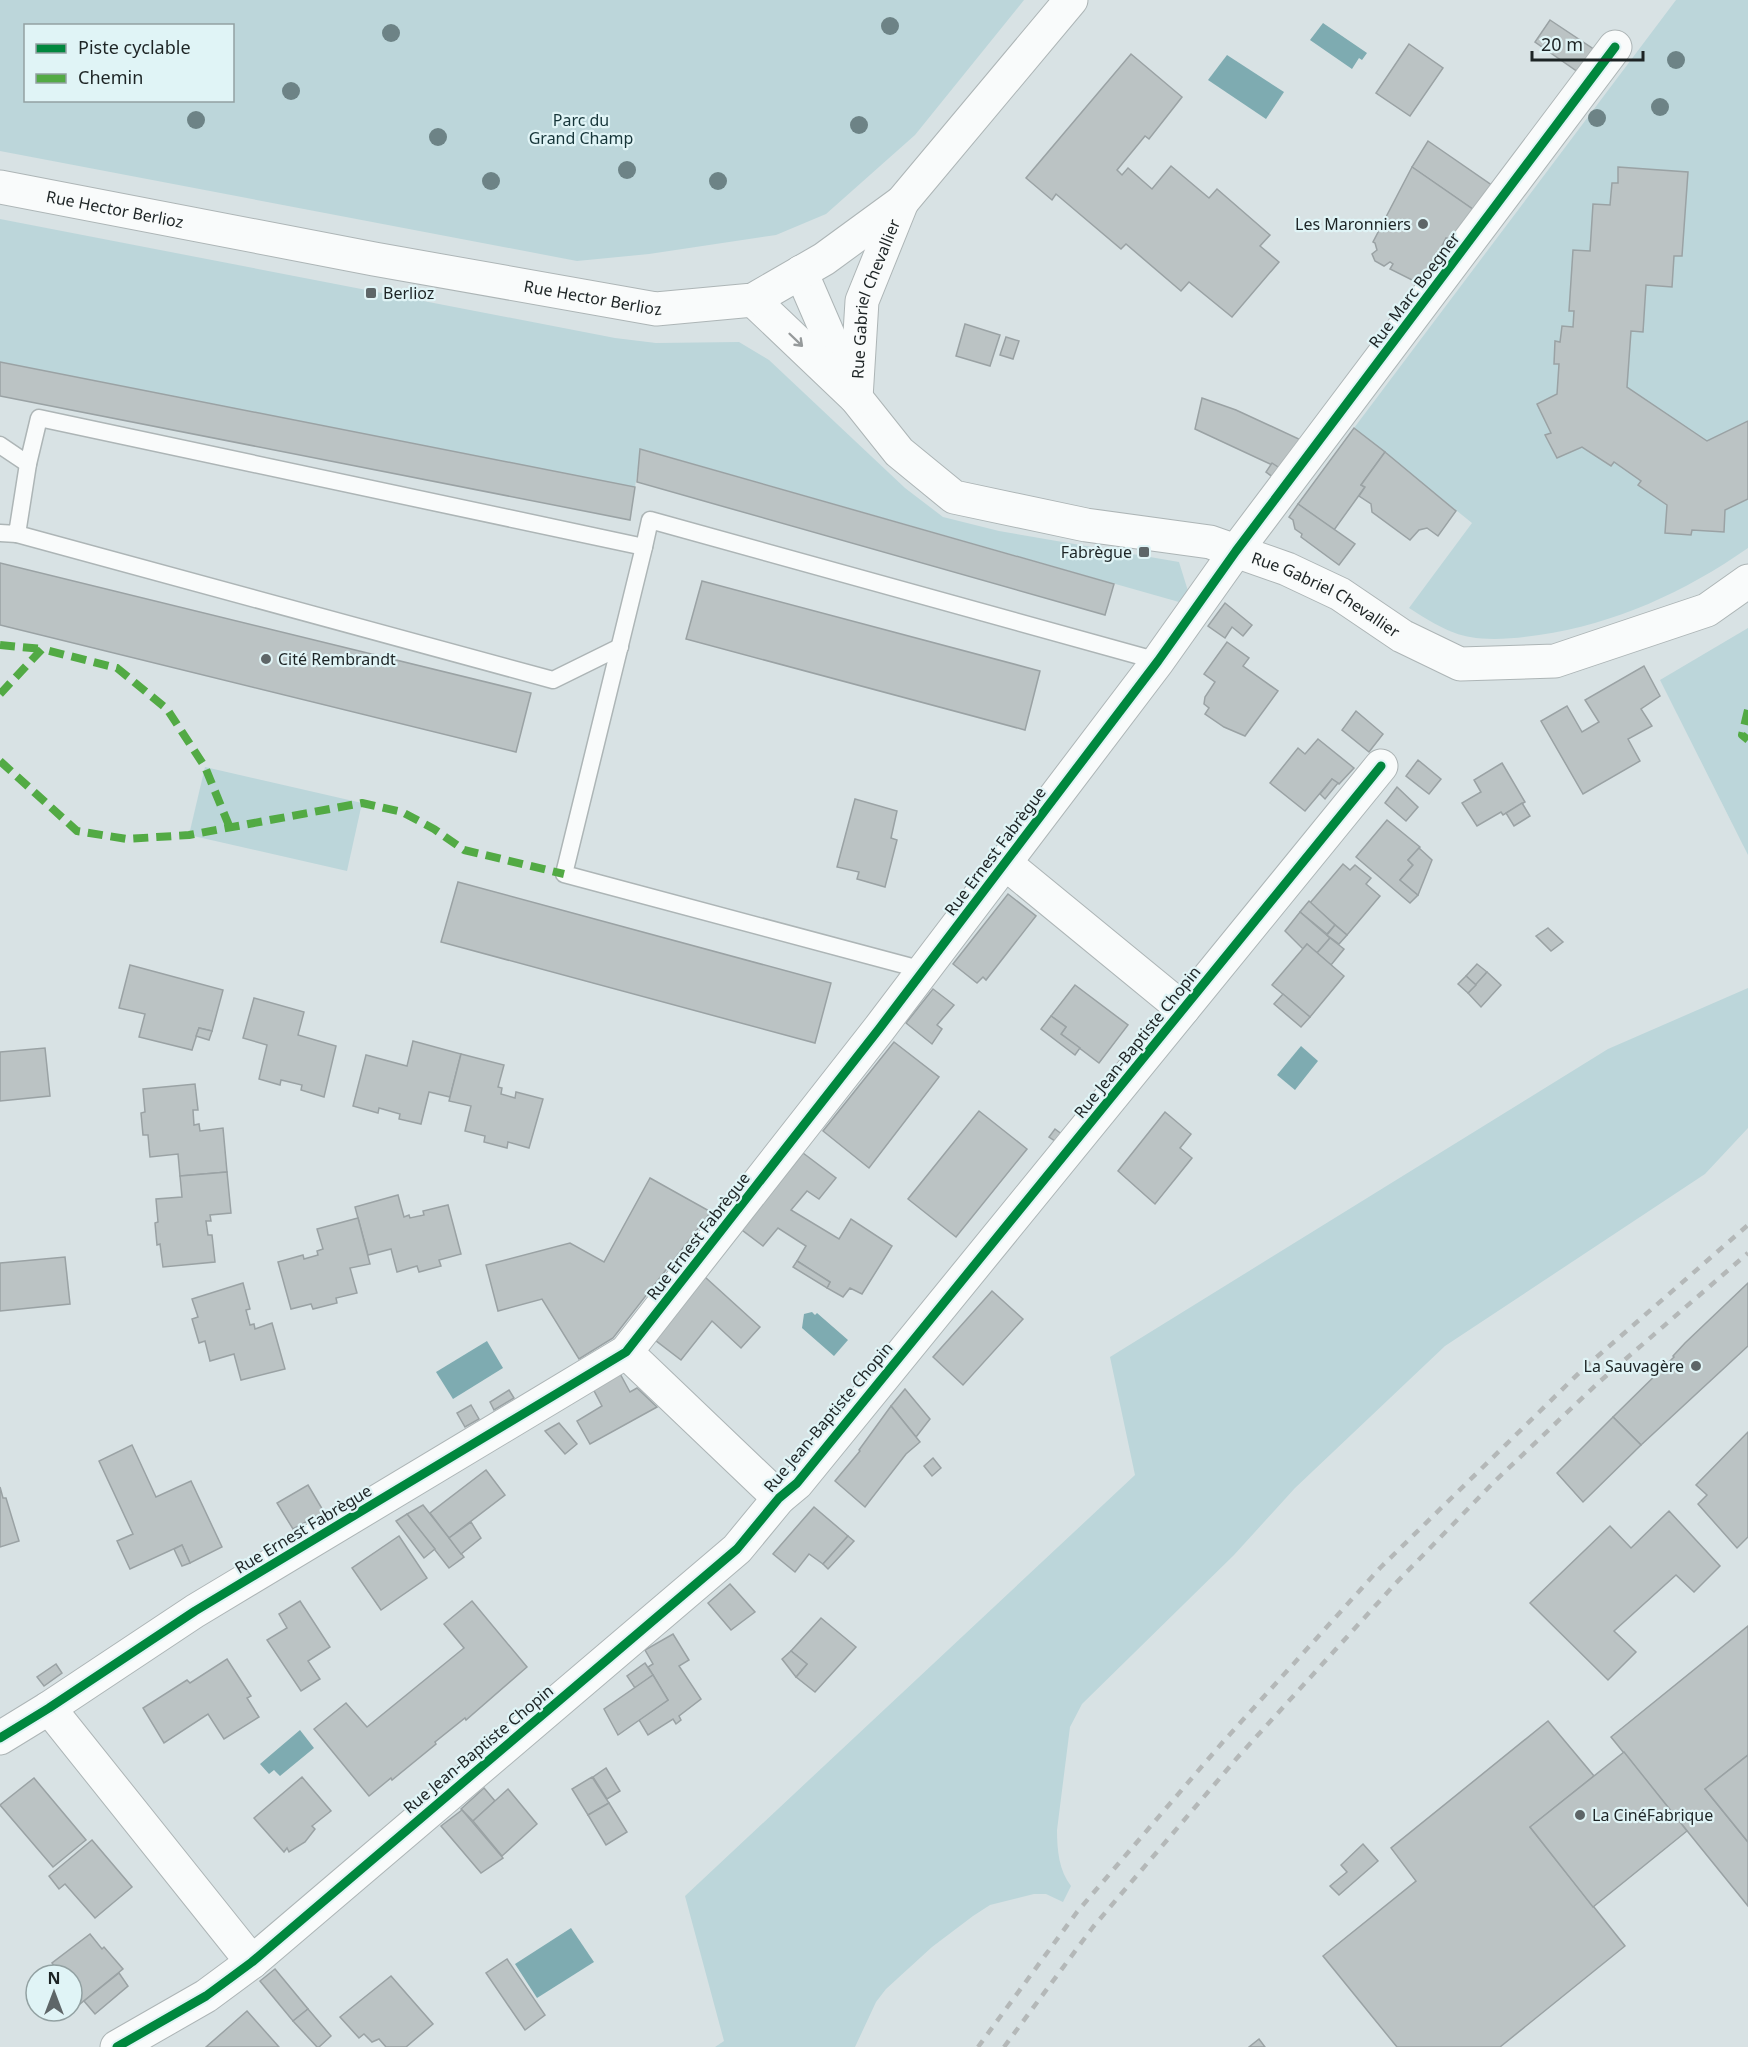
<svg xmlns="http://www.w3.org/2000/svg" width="1748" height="2047" font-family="'Noto Sans',sans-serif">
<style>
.green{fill:#bcd6da;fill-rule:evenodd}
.water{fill:#7eabb1}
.building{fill:#bbc3c4;stroke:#9aa2a4;stroke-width:1.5}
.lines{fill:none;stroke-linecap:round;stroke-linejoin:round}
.lane-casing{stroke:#adb5b6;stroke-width:19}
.street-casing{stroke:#adb5b6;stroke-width:35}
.secondary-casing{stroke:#adb5b6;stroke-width:35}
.lane{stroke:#f9fbfb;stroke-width:16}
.street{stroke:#f9fbfb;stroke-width:33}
.secondary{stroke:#f9fbfb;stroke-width:33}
.rail{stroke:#b4b8b8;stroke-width:4.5;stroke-dasharray:8 8;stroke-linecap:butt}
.quiet{stroke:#52aa44;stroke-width:8;stroke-dasharray:15 8;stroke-linecap:butt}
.cycleway-casing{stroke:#e0f4f6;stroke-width:13}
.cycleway{stroke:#00873e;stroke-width:9}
.tree{fill:#6d8386}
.oneway{stroke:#969a9b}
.poi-dot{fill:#5e6668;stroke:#e0f4f6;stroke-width:2}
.labels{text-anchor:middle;stroke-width:4.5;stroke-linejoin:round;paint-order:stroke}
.park-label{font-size:16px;fill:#163539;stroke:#e0f4f6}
.street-label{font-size:16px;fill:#1d2425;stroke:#e0f4f6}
.poi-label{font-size:16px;fill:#1d2425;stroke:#e0f4f6;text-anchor:end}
</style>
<rect width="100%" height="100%" fill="#d8e2e4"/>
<g class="green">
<path d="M 0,0 L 1024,0 L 915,135 L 826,214 L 776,235 L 649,254 L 577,261 L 0,151 ZM 26,26 L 232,26 L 232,100 L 26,100 Z"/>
<path d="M 1676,0 L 1748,0 L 1748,548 C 1685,592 1615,624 1539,635 C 1517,638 1493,641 1470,637 C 1450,634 1426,619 1409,608 L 1472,523 L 1354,428 Z"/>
<polygon points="0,219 615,338 656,343 739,342 769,360 905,488 943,517 999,531 1179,562 1188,591 1179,602 641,449 635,487 0,362"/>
<polygon points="1748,628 1748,855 1660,680"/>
<polygon points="205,767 362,803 347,871 189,835"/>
<path d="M 1748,988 L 1748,1128 L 1705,1174 L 1445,1346 L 1295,1488 L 1234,1555 L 1082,1704 L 1070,1727 L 1057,1830 C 1057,1850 1059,1871 1071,1886 L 1063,1902 L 1046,1894 L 1034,1894 L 990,1905 L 973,1916 L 932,1947 L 886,1989 L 876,2002 L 855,2047 L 715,2047 L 724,2041 L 685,1896 L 1135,1475 L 1110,1357 L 1608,1049 Z"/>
</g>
<g class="water">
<polygon points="1323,23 1367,53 1362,60 1359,58 1352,69 1310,40"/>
<polygon points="1227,55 1284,92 1266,119 1208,80"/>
<polygon points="1301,1046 1318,1061 1295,1090 1277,1075"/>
<polygon points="812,1312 815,1315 817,1313 848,1340 834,1356 802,1328 804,1314"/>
<polygon points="487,1341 503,1368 453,1399 436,1372"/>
<polygon points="300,1730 314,1748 280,1776 274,1770 269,1774 260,1764"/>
<polygon points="571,1928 594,1962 537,1998 515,1964"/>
</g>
<g class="building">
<polygon points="1550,20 1595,50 1578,72 1535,42"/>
<polygon points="1409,44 1443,68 1410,116 1376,93"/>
<polygon points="1131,54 1182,97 1149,139 1145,136 1117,170 1122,175 1128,168 1152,189 1171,166 1209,198 1217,189 1270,235 1260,246 1279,262 1232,317 1189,282 1181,291 1126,244 1121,249 1056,194 1052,200 1026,178"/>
<polygon points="1428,141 1493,186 1474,210 1412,167"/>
<polygon points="1412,167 1474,210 1453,240 1446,238 1422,285 1390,269 1393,264 1390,262 1384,266 1375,261 1372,254 1377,250 1375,243 1373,242"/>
<polygon points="1618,167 1688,172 1682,256 1674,256 1672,287 1646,285 1643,332 1631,331 1627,387 1707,441 1748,421 1748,499 1725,510 1724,532 1692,530 1691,535 1665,533 1667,505 1638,485 1641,481 1614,462 1611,466 1582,447 1557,458 1545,435 1551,433 1537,404 1557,394 1559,364 1554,364 1555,341 1560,342 1562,326 1573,327 1574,311 1569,311 1573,250 1590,251 1593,204 1610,205 1612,183 1618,183"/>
<polygon points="965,324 1000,335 990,366 956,356"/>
<polygon points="1006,337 1019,341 1013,359 1000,355"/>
<polygon points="0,362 635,487 630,520 0,396"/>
<polygon points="1202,398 1236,410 1301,440 1281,469 1195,429"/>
<polygon points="1354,428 1385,452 1361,485 1365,487 1334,530 1298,504"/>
<polygon points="640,449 1114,584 1105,615 637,482"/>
<polygon points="1385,452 1456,511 1438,536 1427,528 1419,530 1410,540 1372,512 1371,504 1359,496 1365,487 1361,485"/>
<polygon points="1272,463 1281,469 1274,478 1266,472"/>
<polygon points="1298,504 1355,544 1339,565 1301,537 1302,534 1295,529 1293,520 1289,517"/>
<polygon points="0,563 531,693 516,752 0,625"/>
<polygon points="702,581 1040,671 1025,730 686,639"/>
<polygon points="1225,603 1252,625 1243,636 1232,627 1225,638 1208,626"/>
<polygon points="1227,642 1249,658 1243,666 1278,691 1245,736 1224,727 1205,714 1209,708 1204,704 1205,697 1215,682 1204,674"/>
<polygon points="1644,666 1660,696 1641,709 1652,726 1628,739 1640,761 1583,794 1541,721 1567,706 1582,732 1599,722 1585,700"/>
<polygon points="1356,711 1383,734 1369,752 1342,730"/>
<polygon points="1318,739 1354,768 1339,784 1332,779 1305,811 1270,783 1298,748 1305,754"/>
<polygon points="1418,760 1441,779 1429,794 1406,776"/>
<polygon points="1502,763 1525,802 1503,815 1501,812 1477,826 1462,803 1481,792 1474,780"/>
<polygon points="1332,779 1338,783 1325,799 1320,794"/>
<polygon points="1397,787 1418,807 1406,821 1385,803"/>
<polygon points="855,799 897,811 891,838 897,840 885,887 857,879 859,872 837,867"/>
<polygon points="1522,803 1530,816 1514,826 1506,813"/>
<polygon points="1387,820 1420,847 1408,860 1413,865 1400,880 1418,895 1410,903 1356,857"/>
<polygon points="1419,848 1432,860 1418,895 1400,880 1413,865 1408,860"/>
<polygon points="1343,864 1350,870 1355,865 1371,878 1366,884 1380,896 1347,935 1310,903"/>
<polygon points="458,882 831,983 815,1043 441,942"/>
<polygon points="1008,894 1036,916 986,980 983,977 977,983 953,964"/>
<polygon points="1309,901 1335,925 1327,934 1300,912"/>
<polygon points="1300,912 1330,938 1317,953 1307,944 1303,949 1285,931"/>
<polygon points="1335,925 1347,935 1339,944 1327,935"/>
<polygon points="1548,928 1563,942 1551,951 1536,936"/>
<polygon points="1330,938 1344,949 1331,965 1317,953"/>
<polygon points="1307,944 1344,976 1310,1017 1272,985"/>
<polygon points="1477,964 1487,972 1476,985 1466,976"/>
<polygon points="130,965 223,990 212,1031 199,1028 192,1050 139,1037 145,1014 119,1008"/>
<polygon points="1487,972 1501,985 1481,1007 1468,993"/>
<polygon points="1466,976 1476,985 1468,993 1458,984"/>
<polygon points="1075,985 1128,1025 1099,1063 1061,1034 1066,1027 1051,1016"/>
<polygon points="933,989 954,1005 937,1025 942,1029 932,1044 906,1023"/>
<polygon points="1283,994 1310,1017 1301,1027 1274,1004"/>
<polygon points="254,998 304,1012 298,1035 336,1046 324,1097 301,1090 302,1085 281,1080 280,1085 259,1079 267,1045 243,1038"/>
<polygon points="1051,1016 1066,1027 1061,1034 1080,1048 1075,1055 1041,1029"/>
<polygon points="199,1028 212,1031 209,1040 196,1036"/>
<polygon points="413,1041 461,1054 450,1097 429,1092 421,1124 399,1119 400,1114 379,1108 378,1113 353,1106 366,1055 407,1066"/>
<polygon points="894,1042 939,1077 869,1168 823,1131"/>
<polygon points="45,1048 50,1096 0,1101 0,1052"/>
<polygon points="461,1054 504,1065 498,1087 502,1088 501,1094 515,1098 516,1092 543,1099 529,1148 508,1142 507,1148 484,1142 485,1136 465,1131 471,1106 449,1101"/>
<polygon points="195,1084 198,1110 193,1110 194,1125 199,1124 200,1131 223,1128 227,1172 180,1176 178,1154 150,1157 148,1135 143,1135 141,1113 145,1112 143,1089"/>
<polygon points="979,1111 1027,1149 956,1237 908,1199"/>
<polygon points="1165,1112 1191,1134 1180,1148 1192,1158 1155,1204 1118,1171"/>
<polygon points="1055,1129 1067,1138 1061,1145 1049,1137"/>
<polygon points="803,1153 836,1178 819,1199 807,1191 791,1210 839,1239 851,1219 892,1246 862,1294 850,1288 843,1297 827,1288 830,1282 797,1261 806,1246 778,1228 763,1246 742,1230"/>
<polygon points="227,1172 231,1213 210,1215 211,1221 206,1221 208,1235 212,1235 215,1262 163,1267 160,1244 157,1245 155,1223 158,1222 156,1199 182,1197 180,1176"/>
<polygon points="650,1178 711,1212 613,1338 579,1359 542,1299 498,1311 486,1265 570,1243 604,1262"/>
<polygon points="398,1195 404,1217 409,1215 410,1218 424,1215 423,1211 448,1205 461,1254 439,1260 441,1266 419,1272 417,1266 397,1272 391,1249 368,1255 355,1207"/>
<polygon points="358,1218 370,1264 350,1268 357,1293 336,1298 337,1303 313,1309 311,1304 291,1309 278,1262 303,1255 304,1259 318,1255 317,1251 323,1249 317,1229"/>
<polygon points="65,1257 70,1304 0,1311 0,1263"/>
<polygon points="797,1261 830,1282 827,1288 793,1267"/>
<polygon points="705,1277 760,1327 741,1348 712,1321 681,1360 655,1340"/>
<polygon points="243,1283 250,1309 246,1310 250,1325 254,1324 255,1329 272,1323 285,1369 241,1380 234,1354 210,1361 205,1341 199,1343 192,1319 198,1317 192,1299"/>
<polygon points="1748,1283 1748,1346 1641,1445 1613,1417 1674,1357 1673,1356 1685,1343"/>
<polygon points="992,1291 1023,1319 963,1385 933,1357"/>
<polygon points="618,1370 630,1392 637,1388 657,1407 590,1444 577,1421 602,1406 591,1385"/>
<polygon points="905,1389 930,1419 916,1437 891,1406"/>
<polygon points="509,1390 514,1398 494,1410 490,1402"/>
<polygon points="471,1405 479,1419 465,1427 457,1413"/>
<polygon points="891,1406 920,1442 906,1454 865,1507 835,1481 860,1451 859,1450"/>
<polygon points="1613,1417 1641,1445 1583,1502 1557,1473"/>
<polygon points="559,1423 577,1444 565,1454 545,1431"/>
<polygon points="1748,1432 1748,1537 1737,1548 1698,1504 1707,1495 1696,1485"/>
<polygon points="132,1445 156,1497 191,1481 222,1547 190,1563 182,1545 130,1569 117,1541 133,1534 99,1461"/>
<polygon points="933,1458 941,1468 932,1476 924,1466"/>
<polygon points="486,1470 505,1495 449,1538 430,1513"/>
<polygon points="308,1485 324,1512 293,1529 277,1503"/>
<polygon points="0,1487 3,1498 6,1498 19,1541 0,1547"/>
<polygon points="423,1505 464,1557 449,1568 407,1514"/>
<polygon points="814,1507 848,1536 823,1564 809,1554 795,1572 773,1554"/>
<polygon points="1669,1511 1720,1566 1694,1592 1676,1575 1614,1631 1636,1652 1608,1680 1530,1603 1610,1526 1631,1548"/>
<polygon points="407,1514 435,1549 424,1558 396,1521"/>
<polygon points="471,1522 481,1538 461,1554 449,1538"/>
<polygon points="399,1536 427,1578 381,1610 352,1568"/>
<polygon points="848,1536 854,1541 828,1569 823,1564"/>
<polygon points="182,1545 190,1563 182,1566 174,1549"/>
<polygon points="730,1584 755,1612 731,1630 708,1603"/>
<polygon points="300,1601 330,1647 308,1661 320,1679 301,1691 267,1640 287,1628 279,1614"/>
<polygon points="472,1601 527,1667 466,1720 465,1718 435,1742 436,1744 392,1780 391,1778 369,1796 314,1729 346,1703 367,1727 464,1648 444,1624"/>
<polygon points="821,1618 856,1647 815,1692 796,1677 807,1664 791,1651"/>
<polygon points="1748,1626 1748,1755 1705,1789 1748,1842 1748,1906 1611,1737"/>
<polygon points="673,1634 689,1660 679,1666 701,1699 679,1716 681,1720 676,1724 673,1719 648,1735 639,1720 668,1700 648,1667 653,1664 645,1650"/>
<polygon points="791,1651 807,1664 796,1677 782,1659"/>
<polygon points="227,1659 251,1696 247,1698 259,1717 224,1739 208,1714 164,1743 143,1708 187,1680 190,1683"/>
<polygon points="645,1663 653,1675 635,1688 627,1676"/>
<polygon points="56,1664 62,1673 44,1686 37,1677"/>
<polygon points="653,1675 668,1700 618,1735 604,1709"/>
<polygon points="1548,1721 1594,1776 1530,1827 1625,1946 1500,2047 1397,2047 1323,1956 1416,1881 1391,1848"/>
<polygon points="1624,1752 1687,1831 1593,1907 1530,1827"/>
<polygon points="1748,1755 1748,1842 1705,1789"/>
<polygon points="606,1768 620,1791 607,1799 593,1777"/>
<polygon points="302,1777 331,1811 312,1826 315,1829 305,1842 289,1852 287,1848 284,1852 254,1818"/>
<polygon points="592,1777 609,1803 588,1815 572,1789"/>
<polygon points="34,1778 86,1840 53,1867 0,1805"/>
<polygon points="484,1788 495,1801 473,1821 461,1809"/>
<polygon points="508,1789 537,1824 502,1856 473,1821"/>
<polygon points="609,1803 627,1832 606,1845 588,1815"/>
<polygon points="462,1810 503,1858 481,1873 441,1826"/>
<polygon points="92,1840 132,1887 95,1918 65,1884 59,1889 49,1876"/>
<polygon points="1363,1844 1378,1861 1339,1895 1330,1886 1347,1872 1341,1865"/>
<polygon points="90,1934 102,1949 104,1947 123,1969 80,2004 72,1995 72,1975 60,1975 52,1963"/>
<polygon points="507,1959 545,2015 525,2030 486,1973"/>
<polygon points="275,1969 308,2009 293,2021 260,1981"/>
<polygon points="119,1973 128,1986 95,2014 84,2001"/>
<polygon points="391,1976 433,2024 406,2047 386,2047 379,2039 372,2042 364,2034 359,2038 340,2017"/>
<polygon points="308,2009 331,2036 319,2047 317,2047 293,2021"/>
<polygon points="247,2011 279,2047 206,2047 230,2026"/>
<polygon points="1259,2039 1265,2047 1249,2047"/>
</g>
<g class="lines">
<g class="lane-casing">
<g id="lane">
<polyline points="0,445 28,464"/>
<polyline points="0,533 17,534 28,464 39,418 644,547 650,520 1158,661"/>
<polyline points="17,534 553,680 620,647"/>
<polyline points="644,547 564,874 923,970"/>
</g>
</g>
<g class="street-casing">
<g id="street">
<polyline points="801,272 849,383"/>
<path id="s1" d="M 753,300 L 856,398 L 899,452 L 954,497 L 1086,525 L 1210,542 L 1287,569 L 1340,594 L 1402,636 L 1460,664 L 1555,661 L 1707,610 L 1748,581"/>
<path id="s2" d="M 856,398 L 862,301 L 902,202"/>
<polyline points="1005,863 1183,1009"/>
<polyline points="626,1352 779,1498"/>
<polyline points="49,1708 252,1962"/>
<polyline points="0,1738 49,1708 195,1611 626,1352 879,1029 1158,661 1236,551 1615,47"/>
<polyline points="117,2047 206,1996 252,1962 737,1549 779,1498 797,1483 1381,766"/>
</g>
</g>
<g class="secondary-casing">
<g id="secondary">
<path id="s3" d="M 0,187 L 374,259 L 656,309 L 753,300 L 824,259 L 902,202 L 1071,0"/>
</g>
</g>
<use href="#lane" class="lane"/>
<use href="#street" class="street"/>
<use href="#secondary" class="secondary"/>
<g class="rail">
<polyline points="978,2047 1077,1912 1222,1743 1380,1568 1583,1369 1748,1225"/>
<polyline points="1004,2047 1093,1927 1237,1758 1396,1583 1494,1482 1598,1383 1748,1253"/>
</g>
<g class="quiet">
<polyline points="0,645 42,649"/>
<polyline points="0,694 42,649 117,668 167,709 205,767 230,828"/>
<polyline points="1748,710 1742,735 1748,740"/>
<polyline points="0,761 77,831 127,839 189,835 362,803 402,812 434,829 464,850 564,874"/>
</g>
<g class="cycleway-casing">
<g id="cycleway">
<polyline points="0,1738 49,1708 195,1611 626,1352 879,1029 1158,661 1236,551 1615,47"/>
<polyline points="117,2047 206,1996 252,1962 737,1549 779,1498 797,1483 1381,766"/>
</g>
</g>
<use href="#cycleway" class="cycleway"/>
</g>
<g class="tree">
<circle cx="890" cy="26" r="9"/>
<circle cx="391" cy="33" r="9"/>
<circle cx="1676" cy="60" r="9"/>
<circle cx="291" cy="91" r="9"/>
<circle cx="1660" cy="107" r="9"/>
<circle cx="1597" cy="118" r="9"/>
<circle cx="196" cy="120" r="9"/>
<circle cx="859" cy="125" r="9"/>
<circle cx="438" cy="137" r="9"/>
<circle cx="627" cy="170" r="9"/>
<circle cx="491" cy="181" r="9"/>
<circle cx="718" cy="181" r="9"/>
</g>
<defs><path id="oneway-shaft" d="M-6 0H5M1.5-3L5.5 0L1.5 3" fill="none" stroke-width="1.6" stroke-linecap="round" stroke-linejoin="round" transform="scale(1.5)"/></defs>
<use class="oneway" href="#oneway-shaft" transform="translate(796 340) rotate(44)"/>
<g class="poi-dot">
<circle cx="1423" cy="224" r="6"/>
<rect x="365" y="287" width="12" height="12" rx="3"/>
<rect x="1138" y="546" width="12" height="12" rx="3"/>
<circle cx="266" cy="659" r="6"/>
<circle cx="1696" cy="1366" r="6"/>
<circle cx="1580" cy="1815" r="6"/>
</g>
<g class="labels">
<g class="park-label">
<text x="581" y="126">Parc du<tspan x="581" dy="18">Grand Champ</tspan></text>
</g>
<g class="street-label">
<text dy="6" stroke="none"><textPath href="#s3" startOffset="117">Rue Hector Berlioz</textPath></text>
<text transform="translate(1414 290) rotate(-53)" y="6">Rue Marc Boegner</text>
<text dy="6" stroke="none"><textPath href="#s3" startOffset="603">Rue Hector Berlioz</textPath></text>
<text dy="6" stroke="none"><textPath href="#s2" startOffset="102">Rue Gabriel Chevallier</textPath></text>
<text dy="6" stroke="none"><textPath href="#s1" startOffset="670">Rue Gabriel Chevallier</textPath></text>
<text transform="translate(995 851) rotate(-53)" y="6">Rue Ernest Fabrègue</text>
<text transform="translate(1137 1042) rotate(-51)" y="6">Rue Jean-Baptiste Chopin</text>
<text transform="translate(698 1236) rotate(-52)" y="6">Rue Ernest Fabrègue</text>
<text transform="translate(828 1417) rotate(-50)" y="6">Rue Jean-Baptiste Chopin</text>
<text transform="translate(303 1529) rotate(-31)" y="6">Rue Ernest Fabrègue</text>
<text transform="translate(478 1749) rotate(-40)" y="6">Rue Jean-Baptiste Chopin</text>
</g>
<g class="poi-label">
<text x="1411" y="230">Les Maronniers</text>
<text x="383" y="299" text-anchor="start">Berlioz</text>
<text x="1132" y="558">Fabrègue</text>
<text x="278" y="665" text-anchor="start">Cité Rembrandt</text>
<text x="1684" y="1372">La Sauvagère</text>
<text x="1592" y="1821" text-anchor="start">La CinéFabrique</text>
</g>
</g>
<rect x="24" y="24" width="210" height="78" fill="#e0f4f6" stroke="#92a1a2" stroke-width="1.5"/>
<rect x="36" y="44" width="30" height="9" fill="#00873e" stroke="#92a1a2" stroke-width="1.5"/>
<text x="78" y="54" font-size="18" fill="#1d2425">Piste cyclable</text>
<rect x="36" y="74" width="30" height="9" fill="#52aa44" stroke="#92a1a2" stroke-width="1.5"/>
<text x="78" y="84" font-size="18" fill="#1d2425">Chemin</text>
<g transform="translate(54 1993)"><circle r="28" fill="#e0f4f6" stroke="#92a1a2" stroke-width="1.5"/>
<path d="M0-4.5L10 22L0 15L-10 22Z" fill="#5e6668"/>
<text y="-9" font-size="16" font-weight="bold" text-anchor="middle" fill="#1d2425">N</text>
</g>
<path d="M1532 51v9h111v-9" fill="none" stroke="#1d2425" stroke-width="3"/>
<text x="1541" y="51" font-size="18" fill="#1d2425" stroke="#e0f4f6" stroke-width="4.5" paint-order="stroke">20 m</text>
</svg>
